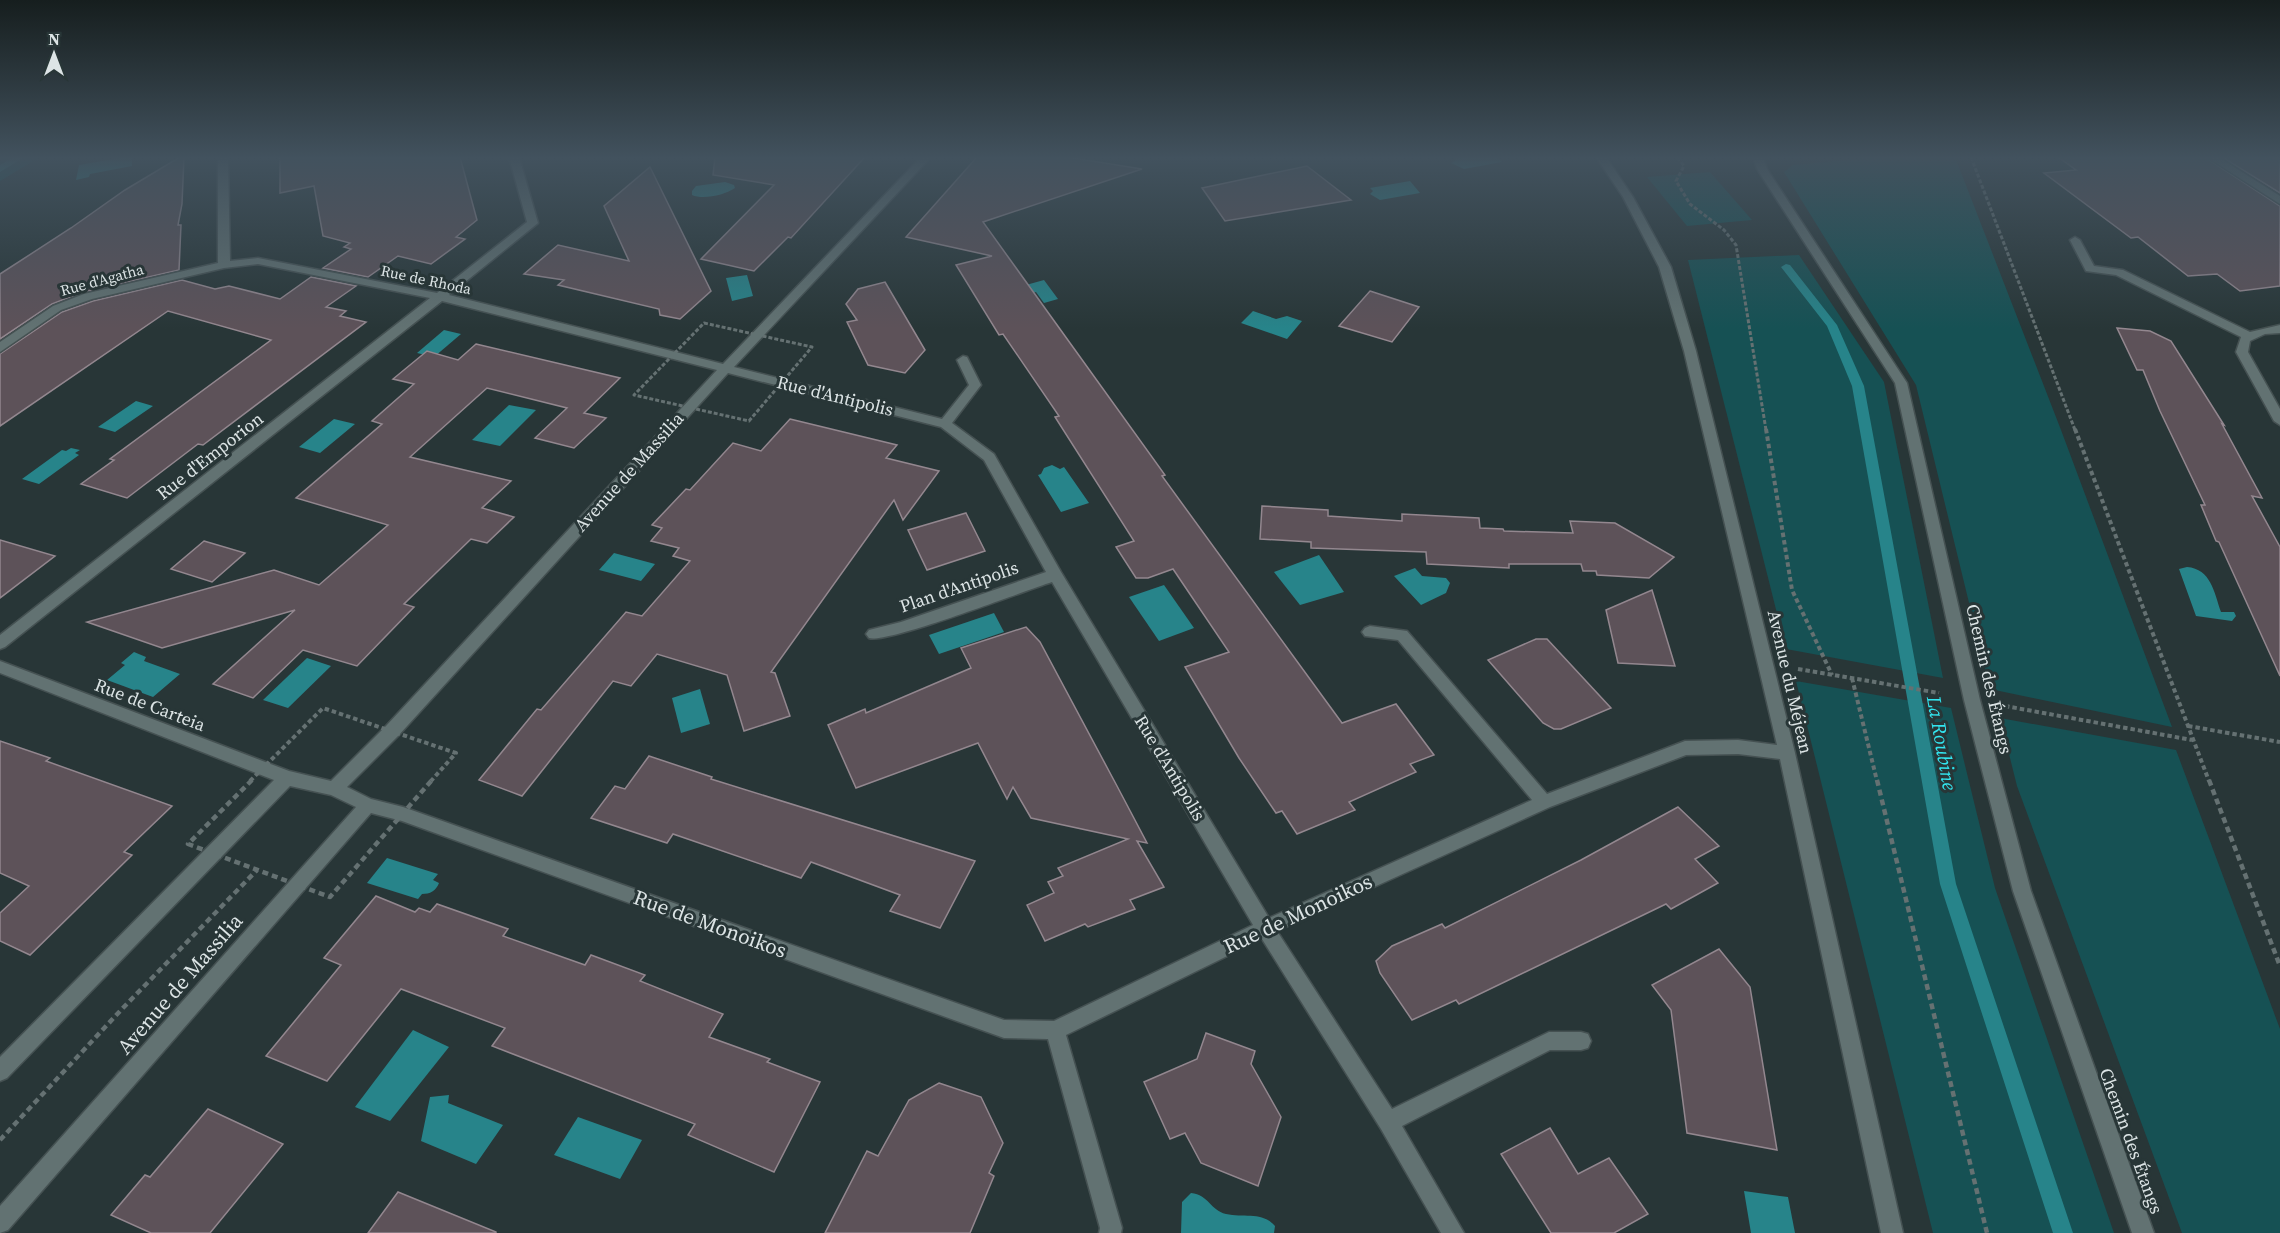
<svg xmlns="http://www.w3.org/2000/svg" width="2280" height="1233" font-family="'Source Serif 4',serif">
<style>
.green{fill:#165154}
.water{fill:#27848a}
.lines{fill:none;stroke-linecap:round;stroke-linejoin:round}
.stream{fill:#27848a;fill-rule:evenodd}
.building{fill:#5d5259;stroke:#93878f;stroke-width:1.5}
.minor-casing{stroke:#455152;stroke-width:3}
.path-far2{stroke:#657172;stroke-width:3;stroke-dasharray:4 2;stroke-linecap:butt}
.path-far1{stroke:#657172;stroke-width:4;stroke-dasharray:4.5 3;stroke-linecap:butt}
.path{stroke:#657172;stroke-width:4.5;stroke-dasharray:6 4;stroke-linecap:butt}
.minor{fill:#627272;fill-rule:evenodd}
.labels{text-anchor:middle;stroke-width:6;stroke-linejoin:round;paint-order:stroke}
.far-street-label{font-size:15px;fill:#dce4e5;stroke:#283637}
.street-label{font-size:18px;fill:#dce4e5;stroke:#283637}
.water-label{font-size:20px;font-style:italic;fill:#32e5ef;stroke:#283637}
.near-street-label{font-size:21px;fill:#dce4e5;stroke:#283637}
</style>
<rect width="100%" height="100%" fill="#283637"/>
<g class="green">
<polygon points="0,157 40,157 0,181"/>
<polygon points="1880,157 1955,157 2061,430 2172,727 1990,689 1916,385 1784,172 1793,165"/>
<polygon points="1710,172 1752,220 1687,226 1647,177"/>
<polygon points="1799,255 1884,382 1943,678 1786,649 1688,260"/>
<polygon points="1796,681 1951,708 1995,888 2114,1233 1933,1233"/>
<polygon points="2000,718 2176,750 2280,1029 2280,1233 2182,1233 2017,786"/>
</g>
<g class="water">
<polygon points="125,157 132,157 132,166 90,174 89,177 76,180 79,165"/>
<polygon points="1466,157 1496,157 1502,162 1464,169 1451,163 1455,161 1454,159"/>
<polygon points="1410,181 1420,193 1380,200 1370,194 1373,191 1370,188"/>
<path d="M 725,182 L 734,185 L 735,188 C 725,195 703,200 692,195 L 692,191 L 696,186 Z"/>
<polygon points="747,275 753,296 732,301 726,278"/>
<polygon points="1044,280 1058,299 1044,303 1036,292 1016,297 1011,289"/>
<polygon points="1253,311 1276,319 1287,316 1302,321 1287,339 1241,323"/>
<polygon points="444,330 461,334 434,357 417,353"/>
<polygon points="136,401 153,406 115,432 98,427"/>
<polygon points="509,405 536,410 500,446 472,440"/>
<polygon points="334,419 355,424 320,453 299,447"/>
<polygon points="71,448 80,450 75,453 79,455 39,484 22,479 62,450 66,451"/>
<polygon points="1052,465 1060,469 1064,467 1089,503 1061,512 1038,475 1041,474 1044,468"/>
<polygon points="614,553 655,564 641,581 599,570"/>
<polygon points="1319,555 1344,592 1300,605 1274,572"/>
<path d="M 2187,567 C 2211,569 2214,592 2221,612 L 2234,612 L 2236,616 L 2232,621 L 2196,616 L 2179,569 Z"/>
<polygon points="1415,568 1422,576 1446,578 1450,583 1446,593 1421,605 1394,576"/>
<polygon points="1164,585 1194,628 1159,641 1129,597"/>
<polygon points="994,613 1004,632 939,654 929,635"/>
<polygon points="134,652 146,657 144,661 180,674 153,697 107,680 125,665 121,663"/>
<polygon points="307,658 331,666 288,708 263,700"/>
<polygon points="700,689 710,724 681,733 672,698"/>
<path d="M 387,858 L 438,874 L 433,880 L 439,883 C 436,891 430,894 422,894 L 418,899 L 367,883 Z"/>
<polygon points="413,1030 449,1047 390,1121 355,1107"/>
<polygon points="449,1095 448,1103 503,1125 476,1164 421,1141 430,1097"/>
<polygon points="578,1117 642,1140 620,1179 554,1155"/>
<polygon points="1744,1191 1788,1197 1795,1233 1751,1233"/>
<path d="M 1191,1193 C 1209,1195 1210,1210 1226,1214 C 1244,1218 1262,1211 1275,1226 L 1274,1233 L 1181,1233 L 1182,1202 Z"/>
</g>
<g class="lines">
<g class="stream">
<polygon points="14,157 25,157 0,172 0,165"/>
<polygon points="1786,264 1790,265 1837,325 1864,386 1956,884 2073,1233 2053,1233 1940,884 1852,386 1827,326 1781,267"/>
</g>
</g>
<g class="building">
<polygon points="180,157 184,157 182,204 178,225 181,225 179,270 83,292 52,304 0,339 0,274 71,228 125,190"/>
<polygon points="280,157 460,157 477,220 456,237 465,239 431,264 398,256 368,277 323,268 351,249 344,247 350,243 323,236 314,186 280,193"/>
<polygon points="715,157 865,157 791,238 788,237 754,271 701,259 774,185 713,175"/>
<polygon points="977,157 1067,157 1142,169 983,222 1165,475 1162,476 1342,723 1396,704 1434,755 1410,764 1416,772 1349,802 1355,810 1297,834 1282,811 1276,813 1239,758 1185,667 1229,652 1173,569 1148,578 1136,578 1116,547 1134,541 1055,417 1059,416 1003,334 999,335 956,265 992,256 906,237"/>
<polygon points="2058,157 2205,157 2280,206 2280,286 2240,291 2217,274 2188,276 2138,237 2131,238 2044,173 2076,170"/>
<polygon points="2222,157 2280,157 2280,193"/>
<polygon points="1307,166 1351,200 1225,221 1202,188"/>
<polygon points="650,167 711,291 680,319 660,315 659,309 558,285 564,280 524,274 558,245 629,261 604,206"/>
<polygon points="311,277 356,286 326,307 346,311 340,316 366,322 203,445 198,444 127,498 81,484 114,460 110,459 271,340 168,311 0,426 0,354 62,312 93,301 182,280 215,289 229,286 280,299"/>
<polygon points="885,282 925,350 905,373 868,365 847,322 857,320 846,304 858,289"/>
<polygon points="1370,291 1419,307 1392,342 1339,326"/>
<polygon points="2117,328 2150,331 2171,341 2224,425 2222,424 2262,498 2252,496 2280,547 2280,676 2219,542 2216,541 2201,505 2205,505 2160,411 2143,370 2137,370"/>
<polygon points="476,344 620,378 584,413 606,418 574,448 535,438 567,408 487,388 410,457 511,481 482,508 514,517 487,543 471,539 404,604 414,607 357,666 303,650 253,698 213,684 295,610 162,648 87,622 274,570 319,585 388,525 296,498 382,424 372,421 414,384 393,379 427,351 458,360"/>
<polygon points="790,419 897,445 886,458 939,471 903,520 894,500 771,672 775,673 790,716 744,731 727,675 657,654 631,686 613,681 522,796 479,780 537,709 541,710 626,612 642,616 690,561 673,556 679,548 651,541 662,528 652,525 686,489 690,490 733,443 761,451"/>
<polygon points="1262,506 1328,510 1328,516 1402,521 1402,514 1479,518 1480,528 1503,529 1504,531 1573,533 1570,521 1615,523 1674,557 1649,578 1597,575 1596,571 1583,571 1581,564 1509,564 1509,568 1427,564 1426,552 1311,548 1311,542 1260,539"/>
<polygon points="966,513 985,551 927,570 908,530"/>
<polygon points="0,540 55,556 0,598"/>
<polygon points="204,541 245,553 212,582 171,569"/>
<polygon points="1652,590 1675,666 1618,663 1606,610"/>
<polygon points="1026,627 1040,642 1117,786 1147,843 1137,841 1164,887 1130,900 1135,909 1088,927 1085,924 1045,941 1027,905 1054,893 1048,882 1063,876 1058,868 1128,839 1031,818 1013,787 1007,799 978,743 856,788 828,725 865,709 866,713 971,668 961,648"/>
<polygon points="1536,639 1547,639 1611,708 1561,729 1554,729 1543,723 1488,660"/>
<polygon points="0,741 50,758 46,761 172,806 124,852 132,855 30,955 0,941 0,913 29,886 0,873"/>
<polygon points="649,756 712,777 711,779 975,861 940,928 890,911 900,895 811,862 801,878 673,834 667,843 591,818 615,786 625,789"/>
<polygon points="1678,807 1719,846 1695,859 1718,883 1671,909 1666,904 1459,1004 1456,1000 1412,1020 1380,973 1376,961 1392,946 1442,924 1445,928 1581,860"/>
<polygon points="376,896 415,912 419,908 430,912 437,904 508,929 503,936 585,965 591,955 645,975 640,981 723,1014 709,1037 770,1059 767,1062 820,1082 774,1172 688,1135 695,1124 492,1046 505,1028 401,989 327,1081 266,1056 341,965 324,958"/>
<polygon points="1719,949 1750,987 1777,1150 1687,1133 1671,1010 1652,985"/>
<polygon points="1206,1033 1255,1051 1251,1064 1281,1117 1258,1186 1201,1163 1185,1133 1170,1139 1144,1082 1197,1059"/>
<polygon points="939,1083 981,1097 1003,1143 989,1173 994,1176 970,1233 825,1233 867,1151 878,1156 909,1100"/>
<polygon points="208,1109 283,1144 210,1233 151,1233 111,1215 145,1175 150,1177"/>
<polygon points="1550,1128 1578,1174 1609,1158 1648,1214 1614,1233 1551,1233 1501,1154"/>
<polygon points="398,1192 496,1232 496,1233 368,1233"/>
</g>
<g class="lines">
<g class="minor-casing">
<g id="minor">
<path d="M 218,157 L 228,157 L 230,261 L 258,258 L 437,293 L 527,222 L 509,157 L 519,157 L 538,223 L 449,295 L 723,364 L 921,157 L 931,157 L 734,367 L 942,419 L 969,385 L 957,360 L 963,356 L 967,357 L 981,385 L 952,423 L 994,454 L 1061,572 L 1269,918 L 1532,800 L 1398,640 L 1365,636 L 1362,632 L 1365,628 L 1370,626 L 1407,631 L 1547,794 L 1685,741 L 1738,740 L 1777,745 L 1684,351 L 1659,267 L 1623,197 L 1596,157 L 1606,157 L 1633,197 L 1671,267 L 1696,351 L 1795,753 L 1903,1233 L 1881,1233 L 1780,759 L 1738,754 L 1686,755 L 1550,807 L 1277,931 L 1392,1109 L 1549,1032 L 1581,1032 L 1588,1034 L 1591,1041 L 1588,1048 L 1581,1050 L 1550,1050 L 1402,1126 L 1464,1233 L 1441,1233 L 1381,1129 L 1262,939 L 1066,1035 L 1122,1228 L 1121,1233 L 1099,1233 L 1100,1228 L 1048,1039 L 1004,1038 L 402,821 L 371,813 L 8,1230 L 0,1233 L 0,1206 L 356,807 L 331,795 L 290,786 L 7,1078 L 0,1081 L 0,1057 L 274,780 L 0,673 L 0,661 L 289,771 L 331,781 L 386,726 L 717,370 L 442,301 L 5,647 L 0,649 L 0,635 L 430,298 L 258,264 L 224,268 L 92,299 L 61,310 L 0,352 L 0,342 L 53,306 L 84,294 L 218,263 ZM 728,373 L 941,427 L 984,460 L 1046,572 L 901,622 L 869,630 L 866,634 L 869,638 C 887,644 1024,591 1052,582 L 1253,925 L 1054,1021 L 1004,1020 L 403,807 L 371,799 L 347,787 L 398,736 Z"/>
<polygon points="1753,157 1763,157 1767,169 1907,383 1980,700 2031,891 2154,1233 2132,1233 2013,891 1964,700 1895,383 1757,169"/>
<polygon points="2207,157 2218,157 2280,196 2280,204"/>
<polygon points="2075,237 2080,240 2094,266 2123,270 2250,332 2280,325 2280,333 2265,334 2250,341 2248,352 2280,409 2280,425 2274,421 2236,352 2241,337 2116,275 2086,271 2070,240"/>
</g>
</g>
<g class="path-far2">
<polyline points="1678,157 1684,166 1676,181 1690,204 1724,230 1736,245 1766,430"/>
<polyline points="1971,157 2075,430"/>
<polygon points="704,323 812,347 749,421 634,395"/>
</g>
<g class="path-far1">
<polyline points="1766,429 1792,590 1832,675"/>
<polyline points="2075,429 2209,781"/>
<polyline points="1798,669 1939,693"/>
<polyline points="1852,678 1877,781"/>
<polyline points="2005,706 2192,740"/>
<polyline points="2188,726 2280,742"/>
<polyline points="250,781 323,708 456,753 431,781"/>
</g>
<g class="path">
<polyline points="252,780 188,844 330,897 432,780"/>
<polyline points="1877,780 1987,1233"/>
<polyline points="2209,780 2280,966"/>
<polyline points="0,1140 121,1010 257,870"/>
</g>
<use href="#minor" class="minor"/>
</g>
<linearGradient id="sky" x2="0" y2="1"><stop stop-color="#161e1e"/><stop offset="0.48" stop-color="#42525e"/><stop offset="1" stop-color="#42525e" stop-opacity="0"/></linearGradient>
<rect width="2280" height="329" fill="url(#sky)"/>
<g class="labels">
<g class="far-street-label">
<text transform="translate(102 280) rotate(-15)" y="5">Rue d'Agatha</text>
<text transform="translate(426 280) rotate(12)" y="5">Rue de Rhoda</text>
</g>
<g class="street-label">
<text transform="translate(835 396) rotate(14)" y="6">Rue d'Antipolis</text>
<text transform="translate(210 456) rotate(-38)" y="6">Rue d'Emporion</text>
<text transform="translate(629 472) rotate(-48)" y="6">Avenue de Massilia</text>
<text transform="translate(959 587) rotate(-19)" y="6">Plan d'Antipolis</text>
<text transform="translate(1989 679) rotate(77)" y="6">Chemin des Étangs</text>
<text transform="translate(1790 682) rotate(77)" y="6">Avenue du Méjean</text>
<text transform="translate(150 705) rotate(21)" y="6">Rue de Carteia</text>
<text transform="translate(1170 768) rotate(59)" y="6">Rue d'Antipolis</text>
<text transform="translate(2131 1141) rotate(70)" y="6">Chemin des Étangs</text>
</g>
<g class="water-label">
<text transform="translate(1942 743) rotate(80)" y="7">La Roubine</text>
</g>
<g class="near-street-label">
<text transform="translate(1298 914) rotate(-25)" y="7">Rue de Monoikos</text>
<text transform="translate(710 924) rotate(20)" y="7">Rue de Monoikos</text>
<text transform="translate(180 984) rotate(-49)" y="7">Avenue de Massilia</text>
</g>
</g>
<g transform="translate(54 54)" stroke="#283637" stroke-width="4.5" paint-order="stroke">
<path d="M0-4.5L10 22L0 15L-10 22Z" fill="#dce4e5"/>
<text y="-9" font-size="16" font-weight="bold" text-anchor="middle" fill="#dce4e5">N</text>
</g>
</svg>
